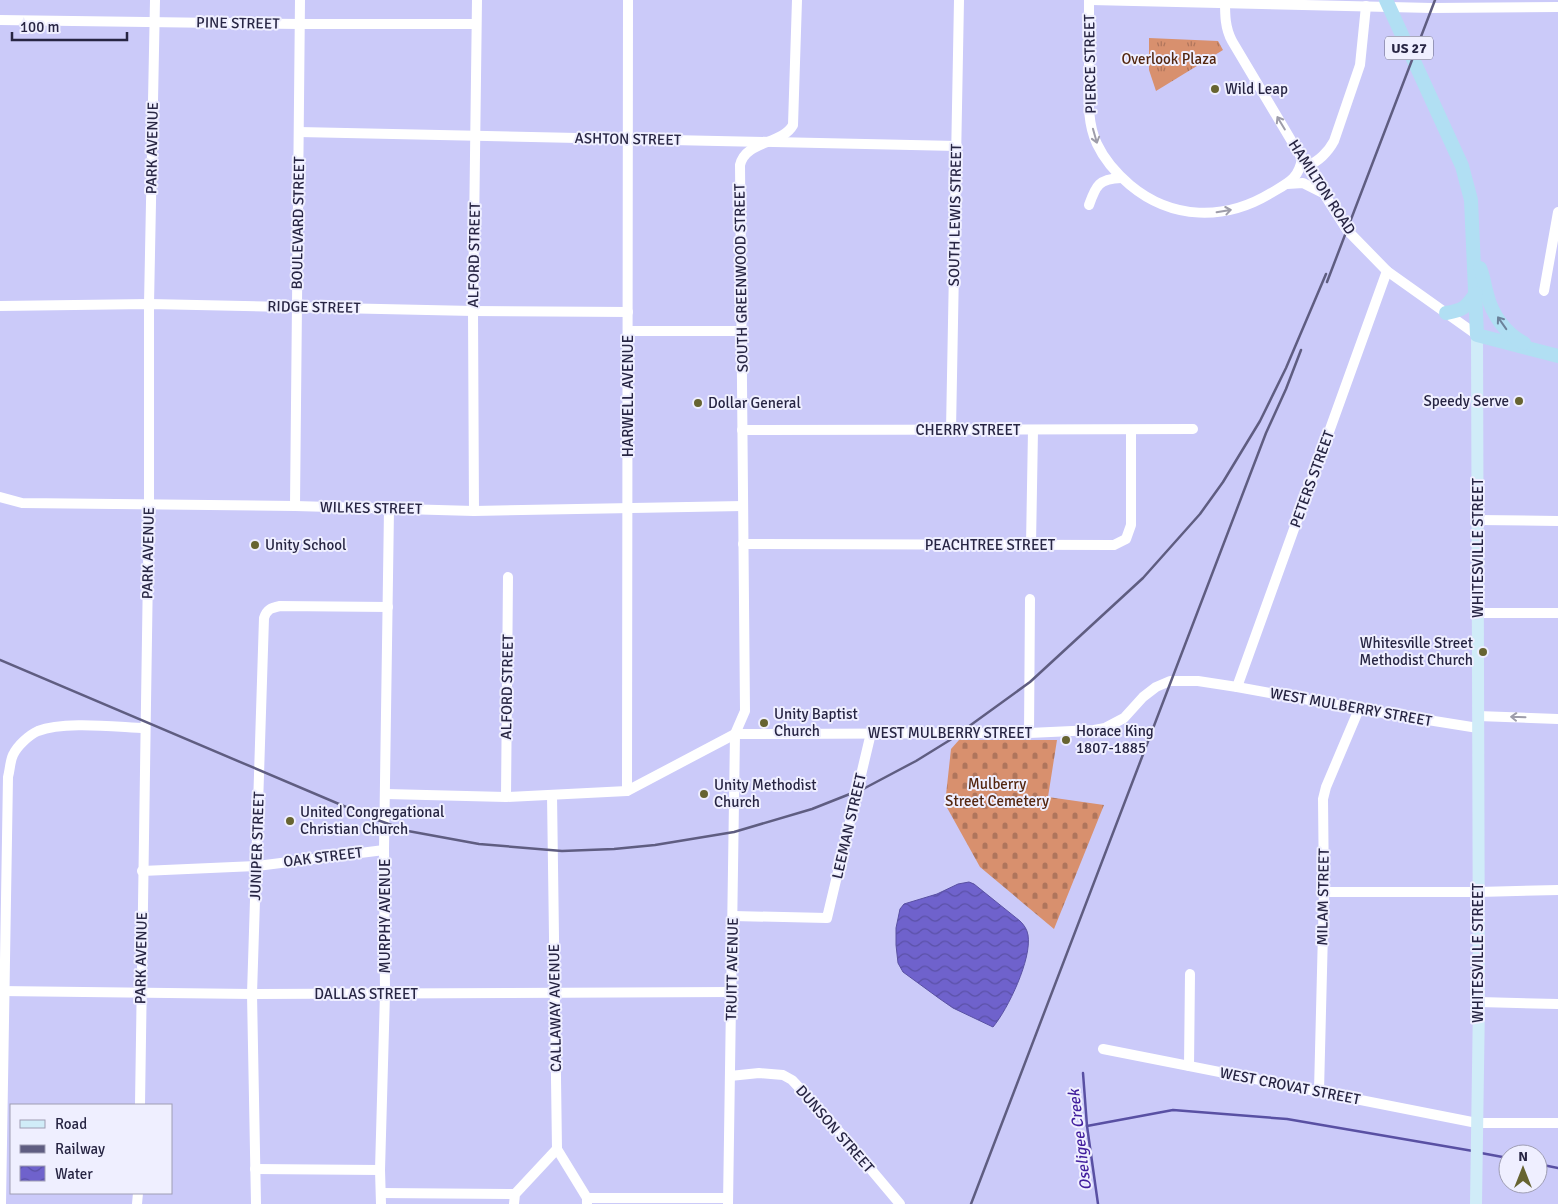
<svg xmlns="http://www.w3.org/2000/svg" width="1558" height="1204" font-family="Signika,sans-serif">
<style>
.cemetery{fill:url(#cemetery-stones)}
.park{fill:url(#park-tufts)}
.water{fill:url(#water-waves);stroke:#5950a3}
.lines{fill:none;stroke-linecap:round;stroke-linejoin:round}
.stream{stroke:#5950a3;stroke-width:2.5}
.minor{stroke:#fff;stroke-width:10}
.major{stroke:#d0ecf8;stroke-width:12}
.highway{stroke:#b1dff3;stroke-width:14}
.rail{stroke:#5f5d81;stroke-width:2.5}
.oneway{stroke:#9e9daa}
.oneway2{stroke:#6c829b}
.poi-dot{fill:#676431;stroke:#efefff;stroke-width:2}
.labels{text-anchor:middle;stroke-width:4;stroke-linejoin:round;paint-order:stroke}
.shield{fill:#efefff;stroke:#63627b;stroke-width:1}
.shield-label{font-size:14px;font-weight:bold;fill:#272543}
.street-label{font-size:15px;fill:#272543;stroke:#efefff}
.park-label{font-size:15px;fill:#53260f;stroke:#efefff}
.poi-label{font-size:15px;fill:#272543;stroke:#efefff;text-anchor:start}
.water-label{font-size:16px;font-style:italic;fill:#411e9e;stroke:#efefff}
</style>
<defs>
<pattern id="cemetery-stones" width="16" height="16" patternUnits="userSpaceOnUse" patternTransform="scale(1.25)"><rect width="16" height="16" fill="#d8906e"/><path d="M2 7V4a2 2 0 0 1 4 0v3zM10 15v-3a2 2 0 0 1 4 0v3z" fill="#af755c"/></pattern>
<pattern id="park-tufts" width="24" height="20" patternUnits="userSpaceOnUse" patternTransform="scale(1.25)"><rect width="24" height="20" fill="#d8906e"/><path d="M3 7l-1-3M5 7V3M7 7l1-3M15 17l-1-3M17 17v-4M19 17l1-3" fill="none" stroke="#af755c"/></pattern>
<pattern id="water-waves" width="16" height="10" patternUnits="userSpaceOnUse" patternTransform="scale(1.25)"><rect width="16" height="10" fill="#6f62cc"/><path d="M0 5q4-4 8 0t8 0" fill="none" stroke="#5b51a7"/></pattern>
</defs>
<rect width="100%" height="100%" fill="#cbcaf9"/>
<polygon class="cemetery" points="959,740 1057,740 1048,797 1104,805 1054,929 980,867 945,804 951,749"/>
<polygon class="park" points="1149,38 1218,41 1223,50 1156,91 1149,70"/>
<path class="water" d="M 969,882 L 974,884 L 1020,921 C 1024,925 1027,929 1028,935 C 1032,959 1008,1009 993,1027 L 953,1008 L 940,999 L 903,972 L 898,963 L 896,945 L 896,928 L 900,909 L 904,904 L 937,894 L 958,884 Z"/>
<g class="lines">
<g class="stream">
<polyline points="1083,1073 1087,1126 1098,1204"/>
<polyline points="1087,1126 1173,1110 1287,1119 1473,1151"/>
<polyline points="1481,1153 1508,1158"/>
<polyline points="1538,1164 1558,1168"/>
</g>
<g class="minor">
<path d="M 1089,0 C 1089,23 1089,46 1089,68 C 1089,93 1086,121 1097,144 C 1104,159 1117,174 1130,185 C 1172,220 1225,221 1271,193 C 1288,183 1299,179 1302,158"/>
<polyline points="1091,0 1432,8 1558,7"/>
<path d="M 1225,0 C 1225,15 1225,28 1232,41 L 1307,167 L 1347,230 L 1387,271 L 1477,335"/>
<polyline points="0,20 300,24 476,24"/>
<polyline points="299,132 957,146"/>
<path d="M 1307,167 C 1319,160 1327,154 1334,141 L 1360,65 L 1366,6"/>
<polyline points="1287,184 1303,183 1321,192"/>
<path d="M 1089,205 C 1096,185 1099,179 1121,178"/>
<polyline points="1544,291 1558,212"/>
<polyline points="0,306 149,304 473,311 628,312"/>
<polyline points="628,331 741,331"/>
<polyline points="742,430 1193,429"/>
<polyline points="951,430 959,0"/>
<polyline points="0,497 22,503 295,506 474,511 743,506"/>
<polyline points="295,506 300,0"/>
<polyline points="474,511 473,311 477,0"/>
<polyline points="1478,520 1558,521"/>
<polyline points="743,544 1114,545 1126,539 1131,525 1131,430"/>
<polyline points="1031,545 1033,430"/>
<polyline points="1478,613 1558,613"/>
<polyline points="1237,687 1387,271"/>
<polyline points="1478,716 1558,719"/>
<polyline points="1029,733 1030,599"/>
<polyline points="627,791 628,0"/>
<polyline points="386,794 506,797 627,791 735,734 1029,733 1094,730 1105,728 1124,718 1143,697 1156,687 1170,681 1198,681 1237,687 1359,709 1478,728"/>
<polyline points="506,797 508,577"/>
<polyline points="142,871 257,866 384,850"/>
<polyline points="1324,892 1478,892 1558,890"/>
<polyline points="733,916 827,918 871,733"/>
<polyline points="0,991 252,994 732,992"/>
<polyline points="1479,1002 1558,1004"/>
<polyline points="1103,1049 1477,1123 1558,1123"/>
<polyline points="1189,1066 1190,974"/>
<polyline points="730,1076 759,1073 783,1075 792,1080 826,1116 900,1204"/>
<polyline points="1319,1091 1324,892 1323,799 1326,787 1359,709"/>
<polyline points="140,1105 149,504 149,304 155,0"/>
<polyline points="557,1149 587,1198 587,1203"/>
<polyline points="255,1169 380,1170"/>
<polyline points="381,1193 515,1194"/>
<polyline points="587,1198 728,1198"/>
<path d="M 1,1204 L 8,777 C 10,770 10,761 13,755 C 17,746 29,735 38,731 C 64,721 116,727 145,728"/>
<polyline points="137,1204 138,1193"/>
<path d="M 256,1204 L 252,994 L 264,618 C 267,609 271,608 280,606 L 388,607"/>
<polyline points="381,1204 380,1170 385,993 384,850 389,509"/>
<polyline points="514,1204 515,1194 557,1149 552,795"/>
<path d="M 728,1204 L 735,734 L 745,711 L 740,165 C 746,140 782,145 793,125 L 797,0"/>
</g>
<polyline class="major" points="1476,1204 1479,1002 1477,335"/>
<g class="highway">
<polyline points="1386,0 1462,166 1471,200 1477,335 1558,356"/>
<path d="M 1480,268 C 1484,277 1484,285 1487,294 C 1492,315 1506,334 1524,343"/>
<path d="M 1446,313 C 1463,310 1466,308 1476,293"/>
</g>
<g class="rail">
<polyline points="1327,282 1435,0"/>
<polyline points="0,660 372,818 408,831 479,844 562,851 614,849 655,845 734,832 812,809 865,788 916,761 950,740 1030,682 1143,578 1200,514 1223,482 1260,421 1286,368 1326,274"/>
<polyline points="971,1204 1266,433 1286,389 1301,350"/>
</g>
</g>
<defs><path id="oneway-shaft" d="M-6 0H5M1.5-3L5.5 0L1.5 3" fill="none" stroke-width="1.6" stroke-linecap="round" stroke-linejoin="round" transform="scale(1.25)"/></defs>
<g class="oneway">
<use href="#oneway-shaft" transform="translate(1281 123) rotate(-121)"/>
<use href="#oneway-shaft" transform="translate(1095 136) rotate(74)"/>
<use href="#oneway-shaft" transform="translate(1224 211) rotate(-9)"/>
<use href="#oneway-shaft" transform="translate(1518 717) rotate(-178)"/>
</g>
<use class="oneway2" href="#oneway-shaft" transform="translate(1502 323) rotate(-125)"/>
<g class="poi-dot">
<circle cx="1215" cy="89" r="5"/>
<circle cx="1519" cy="401" r="5"/>
<circle cx="698" cy="403" r="5"/>
<circle cx="255" cy="545" r="5"/>
<circle cx="1483" cy="652" r="5"/>
<circle cx="764" cy="723" r="5"/>
<circle cx="1066" cy="740" r="5"/>
<circle cx="704" cy="794" r="5"/>
<circle cx="290" cy="821" r="5"/>
</g>
<g class="labels">
<rect class="shield" x="1385" y="36.5" width="48" height="23" rx="4"/>
<g class="shield-label">
<text x="1409" y="53">US 27</text>
</g>
<g class="street-label">
<text transform="translate(238 23) rotate(1)" y="5">PINE STREET</text>
<text transform="translate(1090 64) rotate(-91)" y="5">PIERCE STREET</text>
<text transform="translate(628 139) rotate(1)" y="5">ASHTON STREET</text>
<text transform="translate(152 148) rotate(-89)" y="5">PARK AVENUE</text>
<text transform="translate(1322 187) rotate(57)" y="5">HAMILTON ROAD</text>
<text transform="translate(955 215) rotate(-89)" y="5">SOUTH LEWIS STREET</text>
<text transform="translate(298 223) rotate(-89)" y="5">BOULEVARD STREET</text>
<text transform="translate(474 255) rotate(-89)" y="5">ALFORD STREET</text>
<text transform="translate(741 278) rotate(-91)" y="5">SOUTH GREENWOOD STREET</text>
<text transform="translate(314 307) rotate(1)" y="5">RIDGE STREET</text>
<text transform="translate(628 396) rotate(-90)" y="5">HARWELL AVENUE</text>
<text x="968" y="435">CHERRY STREET</text>
<text transform="translate(1312 479) rotate(-70)" y="5">PETERS STREET</text>
<text transform="translate(371 508) rotate(1)" y="5">WILKES STREET</text>
<text x="990" y="550">PEACHTREE STREET</text>
<text transform="translate(1478 548) rotate(-90)" y="5">WHITESVILLE STREET</text>
<text transform="translate(148 553) rotate(-89)" y="5">PARK AVENUE</text>
<text transform="translate(507 687) rotate(-89)" y="5">ALFORD STREET</text>
<text transform="translate(1351 707) rotate(10)" y="5">WEST MULBERRY STREET</text>
<text x="950" y="738">WEST MULBERRY STREET</text>
<text transform="translate(849 826) rotate(-77)" y="5">LEEMAN STREET</text>
<text transform="translate(257 846) rotate(-88)" y="5">JUNIPER STREET</text>
<text transform="translate(323 857) rotate(-7)" y="5">OAK STREET</text>
<text transform="translate(1323 897) rotate(-89)" y="5">MILAM STREET</text>
<text transform="translate(385 916) rotate(-90)" y="5">MURPHY AVENUE</text>
<text transform="translate(1478 953) rotate(-90)" y="5">WHITESVILLE STREET</text>
<text transform="translate(141 958) rotate(-89)" y="5">PARK AVENUE</text>
<text transform="translate(732 969) rotate(-89)" y="5">TRUITT AVENUE</text>
<text x="366" y="999">DALLAS STREET</text>
<text transform="translate(555 1008) rotate(-91)" y="5">CALLAWAY AVENUE</text>
<text transform="translate(1290 1086) rotate(11)" y="5">WEST CROVAT STREET</text>
<text transform="translate(835 1129) rotate(49)" y="5">DUNSON STREET</text>
</g>
<g class="park-label">
<text x="1169" y="64">Overlook Plaza</text>
<text x="997" y="789">Mulberry<tspan x="997" dy="17">Street Cemetery</tspan></text>
</g>
<g class="poi-label">
<text x="1225" y="94">Wild Leap</text>
<text x="1509" y="406" text-anchor="end">Speedy Serve</text>
<text x="708" y="408">Dollar General</text>
<text x="265" y="550">Unity School</text>
<text x="1473" y="648" text-anchor="end">Whitesville Street<tspan x="1473" dy="17">Methodist Church</tspan></text>
<text x="774" y="719">Unity Baptist<tspan x="774" dy="17">Church</tspan></text>
<text x="1076" y="736">Horace King<tspan x="1076" dy="17">1807-1885</tspan></text>
<text x="714" y="790">Unity Methodist<tspan x="714" dy="17">Church</tspan></text>
<text x="300" y="817">United Congregational<tspan x="300" dy="17">Christian Church</tspan></text>
</g>
<g class="water-label">
<text transform="translate(1079 1140) rotate(-97)" y="6">Oseligee Creek</text>
</g>
</g>
<rect x="10" y="1104" width="162" height="90" fill="#efefff" stroke="#9f9eb4"/>
<rect x="20" y="1120" width="25" height="8" fill="#d0ecf8" stroke="#9f9eb4"/>
<text x="55" y="1129" font-size="15" fill="#272543">Road</text>
<rect x="20" y="1145" width="25" height="8" fill="#5f5d81" stroke="#9f9eb4"/>
<text x="55" y="1154" font-size="15" fill="#272543">Railway</text>
<rect x="20" y="1166" width="25" height="15" fill="url(#water-waves)" stroke="#9f9eb4"/>
<text x="55" y="1179" font-size="15" fill="#272543">Water</text>
<g transform="translate(1523 1169)"><circle r="24" fill="#efefff" stroke="#9f9eb4"/>
<path d="M0-4L9 19L0 12L-9 19Z" fill="#676431"/>
<text y="-8" font-size="14" font-weight="bold" text-anchor="middle" fill="#272543">N</text>
</g>
<path d="M12 32v8h115v-8" fill="none" stroke="#272543" stroke-width="2.5"/>
<text x="20" y="32" font-size="15" fill="#272543" stroke="#efefff" stroke-width="4" paint-order="stroke">100 m</text>
</svg>
